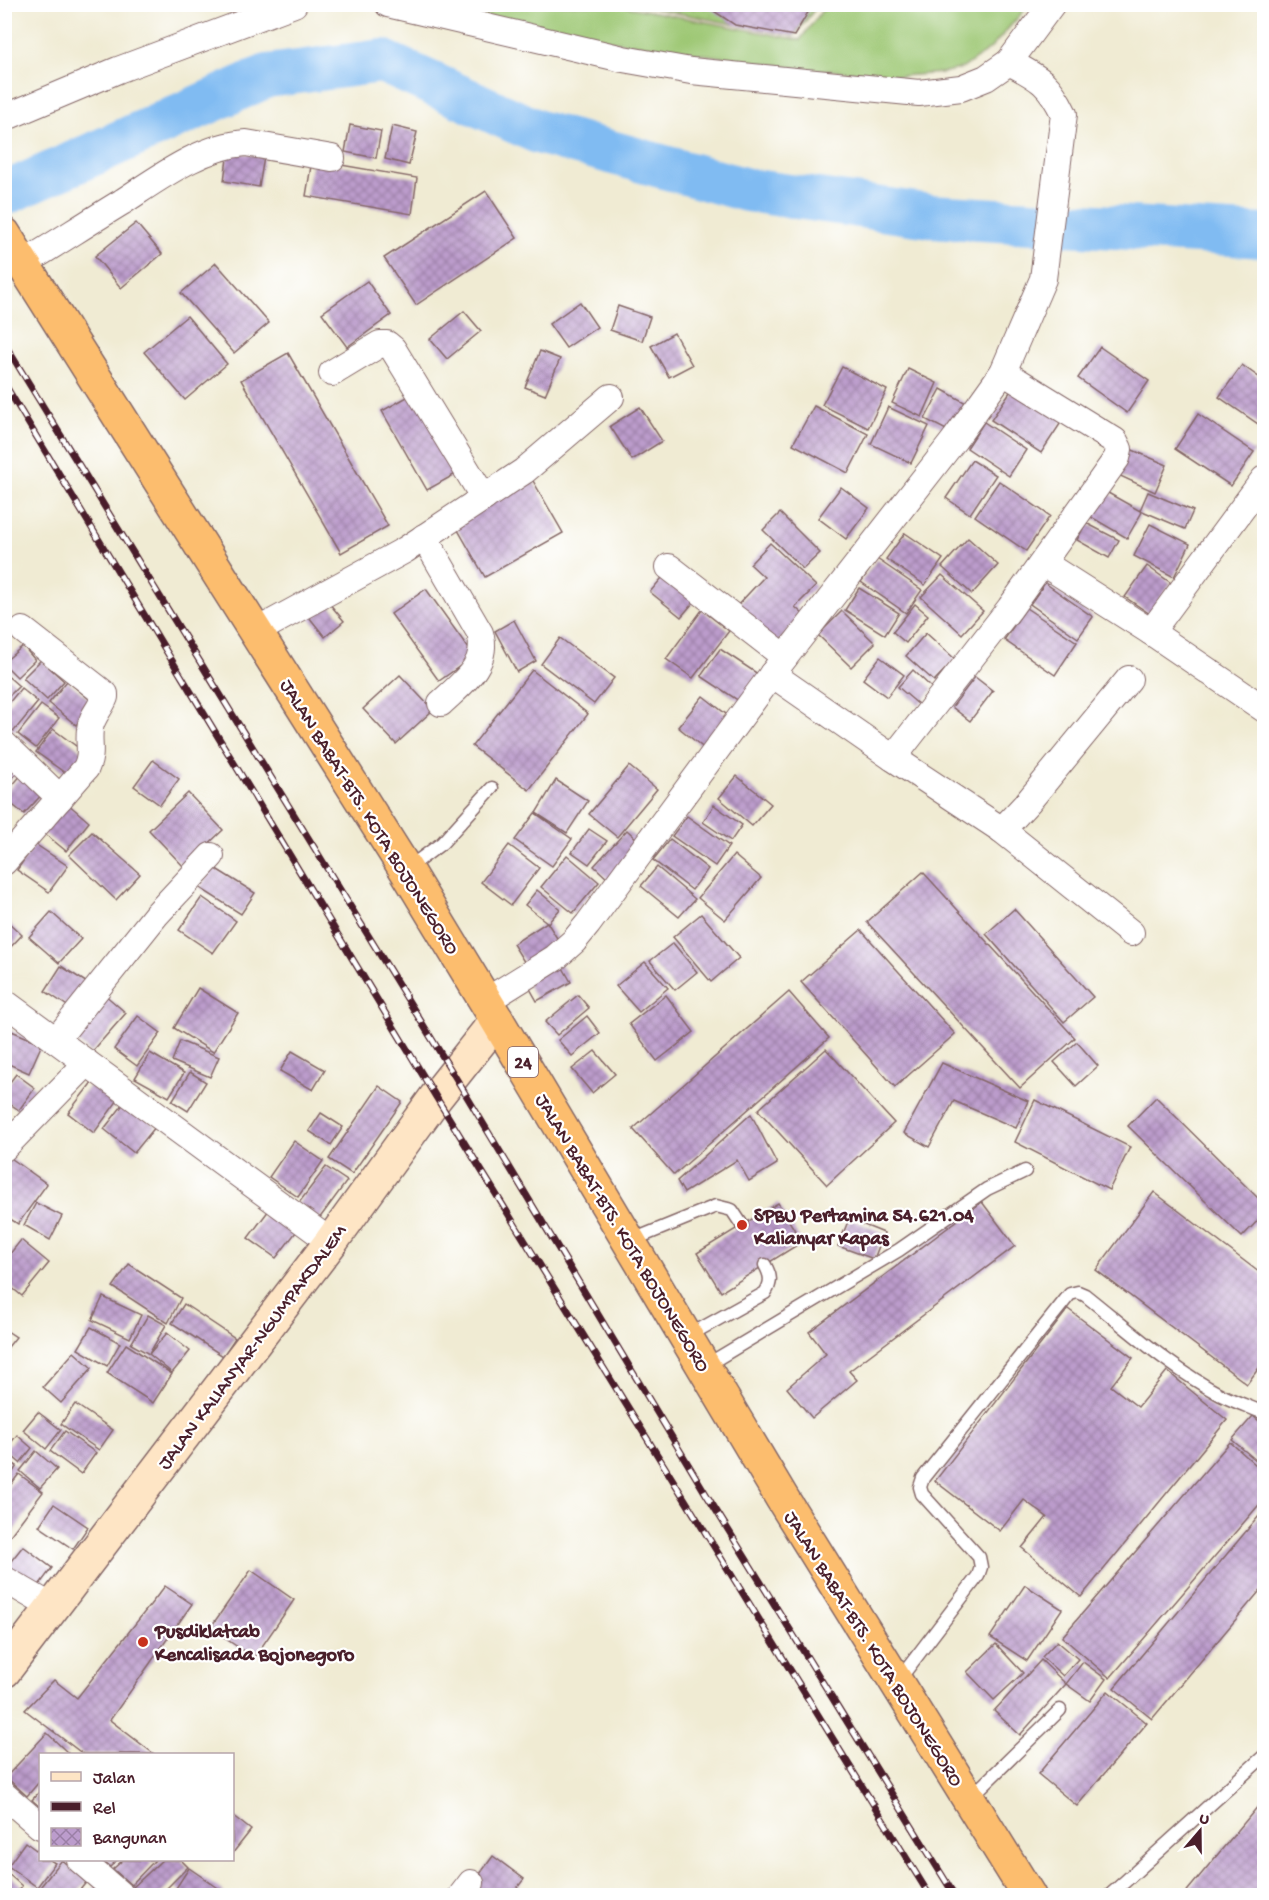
<svg xmlns="http://www.w3.org/2000/svg" width="1269" height="1900" font-family="'Gochi Hand',sans-serif">
<style>
.grass{fill:#9ec874;stroke:#747450;stroke-width:1.5}
.park{fill:url(#park-dots);stroke:#747450;stroke-width:1.5}
.lines{fill:none;stroke-linecap:round;stroke-linejoin:round}
.river{stroke:#80bbf2;stroke-width:44}
.building{fill:url(#building-cross-hatch)}
.lane-casing{stroke:#846666;stroke-width:15}
.street-casing{stroke:#846666;stroke-width:28}
.secondary-casing{stroke:#846666;stroke-width:36}
.highway-casing{stroke:#846666;stroke-width:36}
.lane{stroke:#fff;stroke-width:12}
.street{stroke:#fff;stroke-width:26}
.secondary{stroke:#fee5c5;stroke-width:33}
.highway{stroke:#fcbd6e;stroke-width:33}
.rail-casing{stroke:#4a1f2b;stroke-width:7}
.rail{stroke:#fff;stroke-width:4.5;stroke-dasharray:14;stroke-linecap:butt}
.poi-dot{fill:#c8321e;stroke:#fff;stroke-width:2}
.labels{text-anchor:middle;stroke-width:4.5;stroke-linejoin:round;paint-order:stroke}
.shield{fill:#fff;stroke:#80626b;stroke-width:1.5}
.shield-label{font-size:18px;font-weight:bold;fill:#4a1f2b}
.street-label{font-size:20px;fill:#4a1f2b;stroke:#fff}
.poi-label{font-size:20px;font-weight:bold;fill:#4a1f2b;stroke:#fff;text-anchor:start}
</style>
<defs>
<pattern id="park-dots" width="8" height="8" patternUnits="userSpaceOnUse" patternTransform="scale(1.5)"><rect width="8" height="8" fill="#9ec874"/><path d="M2 2h.1M6 6h.1" fill="none" stroke="#8aab65" stroke-width="1.8" stroke-linecap="round"/></pattern>
<pattern id="building-cross-hatch" width="8" height="8" patternUnits="userSpaceOnUse" patternTransform="scale(1.5)"><rect width="8" height="8" fill="#bc9ccc"/><path d="M0 0l8 8M0 8l8-8" fill="none" stroke="#9b7fa6"/></pattern>
</defs>
<rect width="100%" height="100%" fill="#fff"/>
<filter id="ink" filterUnits="userSpaceOnUse"><feTurbulence type="fractalNoise" baseFrequency=".0167" numOctaves="2"/><feDisplacementMap in="SourceGraphic" scale="12" xChannelSelector="R" yChannelSelector="G"/><feConvolveMatrix kernelMatrix="1 2 1 2 8 2 1 2 1" color-interpolation-filters="sRGB"/></filter>
<filter id="wash" filterUnits="userSpaceOnUse"><feTurbulence type="fractalNoise" baseFrequency=".008" numOctaves="4" result="noise"/><feDisplacementMap in="SourceGraphic" scale="24" xChannelSelector="R" yChannelSelector="G"/><feGaussianBlur stdDeviation="1.35" result="paint"/><feColorMatrix in="noise" values="0 0 0 0 0 0 0 0 0 0 0 0 0 0 0 0 0 1.4 0 .05"/><feComposite in="paint" operator="in"/></filter>
<g filter="url(#wash)">
<rect width="100%" height="100%" fill="#f0ebd3"/>
<polygon class="grass" points="436,5 618,5 800,40 826,5 1029,5 991,48 963,68 941,73 902,76 797,68 557,33"/>
<polygon class="park" points="637,5 818,5 794,36"/>
<g class="lines">
<polyline class="river" points="4,194 267,76 382,61 538,132 747,190 931,216 1264,236"/>
</g>
<g id="blocks">
<g class="building">
<polygon points="673,4 690,4 690,8 673,6"/>
<polygon points="703,4 813,4 794,36 735,25"/>
<polygon points="350,125 381,131 376,158 345,152"/>
<polygon points="392,126 417,132 409,165 385,159"/>
<polygon points="228,151 264,157 259,187 224,181"/>
<polygon points="312,160 417,178 412,214 306,196"/>
<polygon points="486,191 517,238 416,305 384,258"/>
<polygon points="136,223 162,254 121,288 95,256"/>
<polygon points="216,263 269,323 234,353 181,293"/>
<polygon points="367,281 391,315 347,347 322,313"/>
<polygon points="580,302 597,327 566,348 549,324"/>
<polygon points="618,306 650,317 642,341 610,330"/>
<polygon points="464,311 481,331 447,359 430,339"/>
<polygon points="187,316 227,364 185,400 144,352"/>
<polygon points="674,333 692,365 669,377 651,346"/>
<polygon points="1100,347 1149,381 1127,413 1078,378"/>
<polygon points="540,351 560,359 545,395 525,387"/>
<polygon points="288,353 388,526 341,553 241,380"/>
<polygon points="1242,365 1264,381 1264,428 1219,397"/>
<polygon points="842,367 887,390 868,428 822,405"/>
<polygon points="908,369 937,383 922,417 892,403"/>
<polygon points="1016,383 1066,415 1041,453 991,420"/>
<polygon points="941,389 968,404 952,433 925,419"/>
<polygon points="416,392 461,471 427,490 382,411"/>
<polygon points="814,406 868,434 848,473 793,444"/>
<polygon points="640,407 662,441 632,460 610,426"/>
<polygon points="888,407 929,426 911,463 871,444"/>
<polygon points="1198,414 1254,452 1231,486 1175,449"/>
<polygon points="984,422 1026,450 1009,476 967,448"/>
<polygon points="1128,448 1167,465 1155,492 1116,474"/>
<polygon points="972,460 996,475 970,514 946,498"/>
<polygon points="532,479 563,533 485,577 454,523"/>
<polygon points="999,481 1050,516 1026,551 975,516"/>
<polygon points="841,487 869,508 846,539 818,518"/>
<polygon points="1101,489 1142,512 1127,538 1086,514"/>
<polygon points="1148,492 1193,511 1185,529 1140,510"/>
<polygon points="780,513 820,553 803,569 763,530"/>
<polygon points="1086,523 1119,540 1109,558 1077,540"/>
<polygon points="1150,524 1190,544 1174,577 1134,556"/>
<polygon points="905,533 943,559 925,585 886,559"/>
<polygon points="968,538 998,565 972,594 942,567"/>
<polygon points="770,543 816,586 795,607 804,615 775,646 735,608 764,577 750,564"/>
<polygon points="877,559 922,590 906,613 861,582"/>
<polygon points="1147,566 1171,583 1150,614 1125,597"/>
<polygon points="667,572 698,597 681,617 650,592"/>
<polygon points="942,575 983,611 962,634 921,597"/>
<polygon points="1045,583 1093,617 1078,638 1030,604"/>
<polygon points="859,588 899,613 885,635 845,610"/>
<polygon points="426,589 474,656 439,681 391,614"/>
<polygon points="328,602 344,621 325,637 309,617"/>
<polygon points="915,604 928,615 906,643 893,632"/>
<polygon points="1026,608 1077,642 1055,675 1004,640"/>
<polygon points="702,610 729,631 693,678 666,659"/>
<polygon points="842,611 875,643 851,667 818,635"/>
<polygon points="514,620 536,661 517,672 495,631"/>
<polygon points="926,633 955,659 934,681 906,656"/>
<polygon points="560,638 614,678 594,704 541,664"/>
<polygon points="23,646 35,660 17,677 4,664 4,662"/>
<polygon points="720,649 764,678 745,705 701,676"/>
<polygon points="880,657 904,675 887,697 863,679"/>
<polygon points="41,660 64,681 47,700 23,678"/>
<polygon points="532,670 588,714 529,790 472,746"/>
<polygon points="913,670 933,689 919,705 898,687"/>
<polygon points="4,673 19,686 4,701"/>
<polygon points="400,675 433,710 396,744 363,709"/>
<polygon points="975,677 993,691 970,721 952,707"/>
<polygon points="67,681 94,703 76,725 49,703"/>
<polygon points="21,688 38,702 14,731 4,723 4,709"/>
<polygon points="703,696 731,718 706,750 678,727"/>
<polygon points="41,705 59,718 36,748 18,734"/>
<polygon points="53,729 88,755 72,778 36,752"/>
<polygon points="4,754 20,771 4,785"/>
<polygon points="153,760 179,779 160,805 134,786"/>
<polygon points="629,766 657,789 617,837 589,814"/>
<polygon points="23,773 45,791 24,814 4,798 4,795"/>
<polygon points="737,776 771,804 752,826 719,798"/>
<polygon points="556,780 588,801 567,833 536,813"/>
<polygon points="188,793 223,830 184,867 149,830"/>
<polygon points="67,803 89,822 66,851 43,832"/>
<polygon points="714,805 742,825 731,841 703,822"/>
<polygon points="535,813 572,839 552,866 515,840"/>
<polygon points="687,816 729,846 715,866 672,836"/>
<polygon points="589,829 607,841 589,864 572,852"/>
<polygon points="627,830 641,843 609,880 594,866"/>
<polygon points="92,832 140,874 116,900 69,855"/>
<polygon points="670,839 708,869 692,890 653,860"/>
<polygon points="35,844 68,866 49,892 17,870"/>
<polygon points="509,845 539,868 511,905 481,882"/>
<polygon points="567,855 599,882 573,913 541,887"/>
<polygon points="734,855 761,878 725,920 698,898"/>
<polygon points="213,867 255,893 241,914 200,888"/>
<polygon points="657,867 695,899 679,917 641,886"/>
<polygon points="923,872 1075,1038 1020,1088 867,922"/>
<polygon points="537,890 560,909 548,923 525,905"/>
<polygon points="202,897 236,921 213,953 179,930"/>
<polygon points="1014,909 1093,997 1064,1022 986,934"/>
<polygon points="51,912 81,939 59,963 29,937"/>
<polygon points="701,914 739,958 711,982 673,937"/>
<polygon points="6,920 22,935 4,954 4,921"/>
<polygon points="547,922 560,943 526,965 513,944"/>
<polygon points="861,930 955,1034 895,1087 801,982"/>
<polygon points="673,943 697,972 675,990 650,961"/>
<polygon points="558,959 571,982 537,1001 524,978"/>
<polygon points="645,962 668,988 639,1012 616,986"/>
<polygon points="61,966 92,986 75,1011 45,991"/>
<polygon points="198,988 238,1013 213,1052 174,1028"/>
<polygon points="789,992 829,1038 674,1175 633,1129"/>
<polygon points="103,993 126,1013 91,1053 68,1034"/>
<polygon points="578,995 589,1008 557,1035 545,1022"/>
<polygon points="666,995 694,1032 657,1061 629,1024"/>
<polygon points="138,1016 161,1033 137,1066 114,1049"/>
<polygon points="587,1016 600,1033 572,1056 558,1040"/>
<polygon points="7,1029 42,1044 29,1073 4,1062 4,1034"/>
<polygon points="180,1041 219,1057 210,1077 172,1061"/>
<polygon points="1077,1042 1098,1066 1076,1086 1054,1062"/>
<polygon points="826,1049 894,1123 827,1185 758,1110"/>
<polygon points="292,1051 325,1070 313,1090 280,1071"/>
<polygon points="595,1051 615,1074 592,1093 572,1069"/>
<polygon points="150,1053 184,1073 169,1097 135,1078"/>
<polygon points="942,1063 1028,1101 1016,1128 954,1101 929,1147 904,1133"/>
<polygon points="190,1072 206,1082 188,1111 172,1101"/>
<polygon points="16,1074 35,1088 19,1110 4,1100 4,1090"/>
<polygon points="93,1081 118,1100 94,1133 68,1113"/>
<polygon points="379,1086 402,1102 352,1174 329,1159"/>
<polygon points="1156,1097 1264,1204 1264,1214 1242,1237 1128,1126"/>
<polygon points="1035,1100 1130,1147 1109,1190 1015,1142"/>
<polygon points="125,1102 156,1126 134,1153 104,1129"/>
<polygon points="321,1113 343,1127 331,1145 309,1131"/>
<polygon points="751,1114 777,1164 749,1181 737,1160 684,1193 677,1181"/>
<polygon points="294,1141 323,1161 298,1197 269,1177"/>
<polygon points="8,1156 47,1184 18,1224 4,1215 4,1161"/>
<polygon points="326,1167 347,1181 319,1219 298,1204"/>
<polygon points="1154,1192 1264,1276 1264,1361 1247,1384 1096,1270"/>
<polygon points="982,1202 1015,1246 849,1371 857,1380 812,1418 787,1388 826,1354 809,1332"/>
<polygon points="36,1203 62,1216 50,1240 24,1225"/>
<polygon points="778,1203 802,1242 721,1292 697,1253"/>
<polygon points="272,1206 300,1227 276,1258 248,1238"/>
<polygon points="849,1219 884,1233 874,1259 838,1246"/>
<polygon points="21,1240 49,1263 22,1296 5,1282 5,1260"/>
<polygon points="129,1264 181,1298 168,1323 113,1287"/>
<polygon points="103,1297 141,1315 130,1338 92,1320"/>
<polygon points="184,1304 235,1338 223,1356 172,1323"/>
<polygon points="1068,1309 1133,1358 1111,1386 1138,1407 1167,1371 1227,1420 1081,1597 1022,1548 1047,1517 1024,1500 1000,1531 935,1481"/>
<polygon points="148,1315 166,1325 149,1354 131,1344"/>
<polygon points="91,1327 120,1343 107,1366 78,1349"/>
<polygon points="4,1329 16,1337 4,1352"/>
<polygon points="167,1333 190,1351 172,1373 149,1354"/>
<polygon points="126,1344 172,1374 153,1403 107,1373"/>
<polygon points="74,1352 92,1368 61,1403 43,1387"/>
<polygon points="75,1404 113,1430 99,1450 61,1424"/>
<polygon points="38,1412 61,1430 46,1449 23,1430"/>
<polygon points="1253,1416 1264,1425 1264,1467 1232,1440"/>
<polygon points="65,1431 96,1453 81,1474 50,1451"/>
<polygon points="17,1435 32,1448 20,1463 5,1450"/>
<polygon points="1230,1442 1264,1472 1264,1499 1110,1678 1062,1637"/>
<polygon points="36,1451 57,1469 40,1488 20,1471"/>
<polygon points="4,1458 17,1466 4,1485"/>
<polygon points="19,1474 43,1492 6,1541 4,1540 4,1493"/>
<polygon points="54,1504 88,1527 73,1549 39,1526"/>
<polygon points="1259,1516 1264,1520 1264,1586 1152,1719 1114,1688"/>
<polygon points="23,1546 52,1568 37,1588 7,1566"/>
<polygon points="251,1570 294,1600 254,1658 210,1628"/>
<polygon points="1025,1585 1062,1609 1027,1661 990,1637"/>
<polygon points="165,1586 192,1604 110,1720 154,1754 83,1754 25,1710 54,1680 77,1698"/>
<polygon points="1057,1641 1078,1659 1063,1676 1042,1657"/>
<polygon points="996,1644 1023,1673 994,1700 967,1672"/>
<polygon points="1041,1660 1066,1684 1083,1662 1106,1679 1090,1701 1066,1684 1020,1735 994,1711"/>
<polygon points="1108,1691 1147,1723 1077,1806 1038,1774"/>
<polygon points="47,1733 68,1753 66,1754 40,1754 40,1781 27,1796 6,1777"/>
<polygon points="40,1791 40,1807 32,1800"/>
<polygon points="1264,1799 1264,1891 1260,1896 1183,1896"/>
<polygon points="232,1815 251,1830 232,1854"/>
<polygon points="25,1842 40,1853 40,1860 50,1860 55,1863 37,1887 8,1866"/>
<polygon points="493,1856 524,1879 511,1896 464,1896"/>
<polygon points="62,1860 88,1880 75,1896 43,1896 37,1891"/>
<polygon points="101,1860 117,1860 110,1867"/>
<polygon points="123,1860 155,1860 131,1885 113,1869"/>
<polygon points="162,1860 181,1860 188,1867 159,1896 138,1896 131,1889"/>
<polygon points="189,1868 224,1892 222,1896 187,1896 176,1888"/>
<polygon points="5,1871 22,1886 14,1896 5,1896"/>
<polygon points="98,1883 114,1896 88,1896"/>
</g>
</g>
</g>
<g filter="url(#ink)">
<use href="#blocks" fill-opacity="0" stroke="#846666" stroke-width="1.5"/>
<g class="lines">
<g class="lane-casing">
<g id="lane">
<polyline points="407,869 442,843 492,788"/>
<polyline points="630,1241 716,1206 732,1210 742,1225"/>
<path d="M 686,1337 L 765,1293 C 772,1282 771,1276 765,1265"/>
<polyline points="705,1366 899,1250 987,1189 1025,1171"/>
<path d="M 898,1681 L 978,1576 L 981,1567 L 979,1557 L 922,1494 L 920,1487 L 923,1478 L 1070,1294 L 1078,1292 L 1085,1295 C 1129,1330 1172,1369 1221,1395 C 1235,1402 1250,1407 1264,1413"/>
<polyline points="970,1798 1060,1710"/>
<polyline points="1109,1896 1264,1756"/>
</g>
</g>
<g class="street-casing">
<g id="street">
<polyline points="388,4 623,59 691,71 919,93 961,88 986,78 1009,62 1052,4"/>
<polyline points="4,118 118,70 294,4"/>
<path d="M 24,263 C 57,243 89,222 122,202 C 159,178 201,146 246,143 L 332,158"/>
<polyline points="332,373 380,344 387,344 393,349 484,498"/>
<path d="M 424,537 L 480,633 C 490,664 461,684 441,703"/>
<polyline points="1043,563 1151,632 1264,709"/>
<polyline points="669,567 785,657"/>
<polyline points="255,632 405,550 524,471 611,397"/>
<polyline points="1151,632 1264,479"/>
<polyline points="772,674 893,758 1002,830 1028,802 1129,679"/>
<polyline points="4,744 60,798"/>
<polyline points="893,758 1010,608 1117,458 1119,449 1115,441 1003,372"/>
<polyline points="1002,830 1131,933"/>
<path d="M 4,862 L 86,768 C 93,753 88,744 90,729 C 91,717 101,708 105,697 L 105,694 L 23,630"/>
<path d="M 486,1001 L 555,958 L 574,941 L 588,924 L 785,657 L 955,439 L 1003,372 L 1043,279 L 1064,114 C 1049,82 1039,78 1009,62"/>
<polyline points="4,1002 331,1242"/>
<polyline points="56,1040 156,915 211,856"/>
<polyline points="4,1148 87,1063"/>
<polyline points="4,1579 52,1607"/>
<polyline points="4,1795 40,1826"/>
<polyline points="80,1860 122,1896"/>
<polyline points="461,1896 471,1883"/>
</g>
</g>
<g class="secondary-casing">
<polyline id="secondary" points="4,1671 331,1242 436,1097 497,1020"/>
</g>
<g class="highway-casing">
<polyline id="highway" points="4,234 406,870 497,1020 782,1498 1029,1896"/>
</g>
<use href="#lane" class="lane"/>
<use href="#street" class="street"/>
<use href="#secondary" class="secondary"/>
<use href="#highway" class="highway"/>
<g class="rail-casing">
<g id="rail">
<polyline points="4,343 454,1075 706,1494 955,1896"/>
<polyline points="4,383 436,1097 930,1896"/>
</g>
</g>
<use href="#rail" class="rail"/>
</g>
</g>
<g class="poi-dot">
<circle cx="742" cy="1225" r="6"/>
<circle cx="143" cy="1642" r="6"/>
</g>
<g class="labels">
<rect class="shield" x="508" y="1047" width="30" height="30" rx="4.5"/>
<g class="shield-label">
<text x="523" y="1068">24</text>
</g>
<g class="street-label">
<text transform="translate(371 816) rotate(58)" y="7">JALAN BABAT-BTS. KOTA BOJONEGORO</text>
<text transform="translate(624 1232) rotate(59)" y="7">JALAN BABAT-BTS. KOTA BOJONEGORO</text>
<text transform="translate(251 1346) rotate(-53)" y="7">JALAN KALIANYAR-NGUMPAKDALEM</text>
<text transform="translate(875 1648) rotate(58)" y="7">JALAN BABAT-BTS. KOTA BOJONEGORO</text>
</g>
<g class="poi-label">
<text x="754" y="1221">SPBU Pertamina 54.621.04<tspan x="754" dy="23">Kalianyar Kapas</tspan></text>
<text x="155" y="1637">Pusdiklatcab<tspan x="155" dy="23">Kencalisada Bojonegoro</tspan></text>
</g>
</g>
<rect width="1269" height="1900" fill="none" stroke="#fff" stroke-width="24"/>
<rect x="39" y="1753" width="195" height="108" fill="#ffffff" stroke="#b7a5aa" stroke-width="1.5"/>
<rect x="51" y="1772" width="30" height="9" fill="#fee5c5" stroke="#b7a5aa" stroke-width="1.5"/>
<text x="93" y="1783" font-size="18" fill="#4a1f2b">Jalan</text>
<rect x="51" y="1802" width="30" height="9" fill="#4a1f2b" stroke="#b7a5aa" stroke-width="1.5"/>
<text x="93" y="1813" font-size="18" fill="#4a1f2b">Rel</text>
<rect x="51" y="1828" width="30" height="18" fill="url(#building-cross-hatch)" stroke="#b7a5aa" stroke-width="1.5"/>
<text x="93" y="1843" font-size="18" fill="#4a1f2b">Bangunan</text>
<g transform="translate(1200 1831) rotate(20)" stroke="#ffffff" stroke-width="4.5" paint-order="stroke">
<path d="M0-4.5L10 22L0 15L-10 22Z" fill="#4a1f2b"/>
<text y="-9" font-size="16" font-weight="bold" text-anchor="middle" fill="#4a1f2b">U</text>
</g>
</svg>
